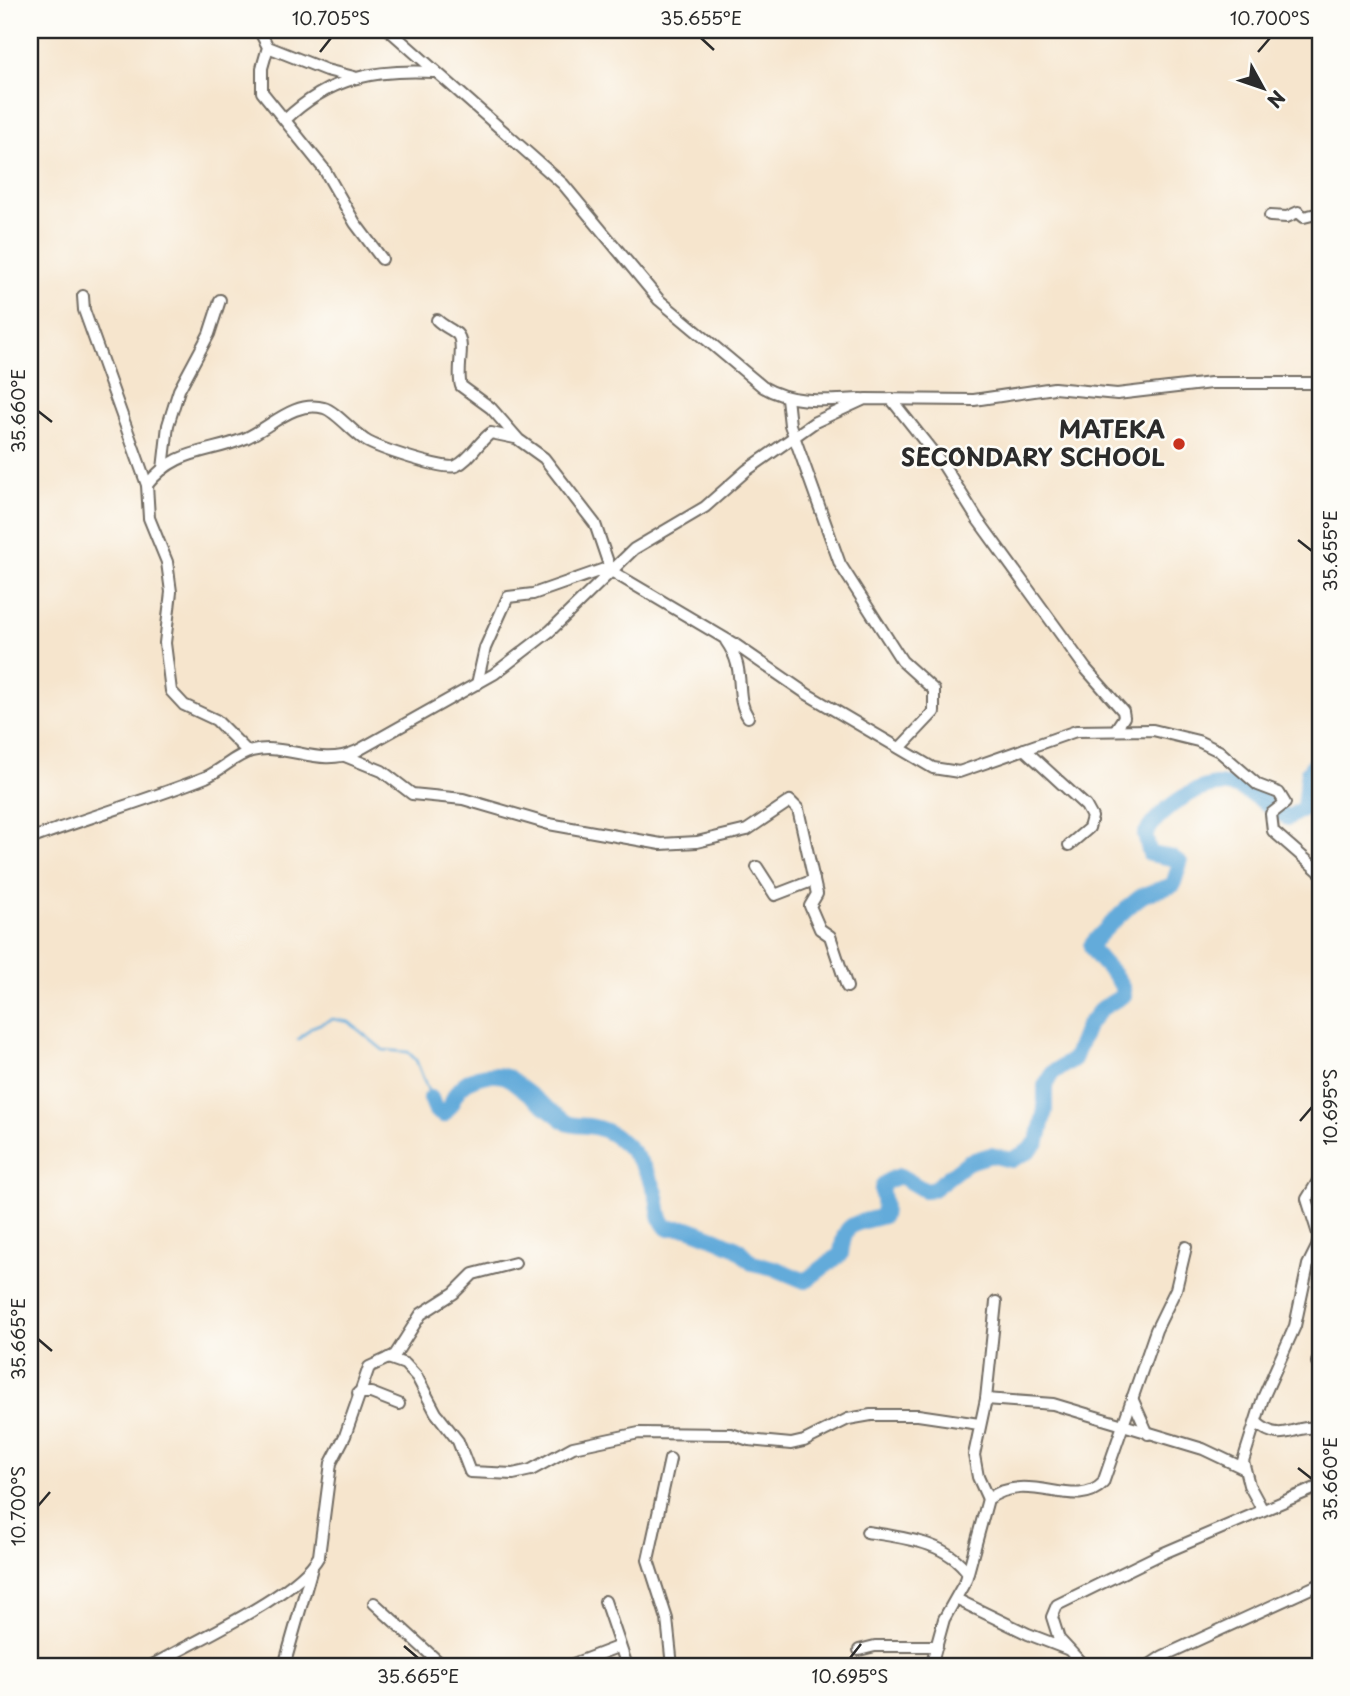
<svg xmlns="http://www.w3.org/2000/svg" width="1350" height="1696" font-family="'Playpen Sans',sans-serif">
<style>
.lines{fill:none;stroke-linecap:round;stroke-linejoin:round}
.stream{stroke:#63abda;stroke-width:2.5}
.river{stroke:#63abda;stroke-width:16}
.minor-casing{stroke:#726c64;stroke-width:14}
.minor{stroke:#fff;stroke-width:10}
.ticks{fill:none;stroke:#2b2b2b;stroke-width:2.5}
.poi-dot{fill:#c8321e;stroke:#fdfcf7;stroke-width:2.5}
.labels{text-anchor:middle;stroke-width:5;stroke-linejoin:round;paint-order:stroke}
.poi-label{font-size:24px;font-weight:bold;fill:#2b2b2b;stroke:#fdfcf7;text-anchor:end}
.neatline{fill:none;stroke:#2b2b2b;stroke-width:2.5}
.ticks-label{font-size:18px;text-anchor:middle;fill:#2b2b2b}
</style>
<rect width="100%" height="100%" fill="#fdfcf7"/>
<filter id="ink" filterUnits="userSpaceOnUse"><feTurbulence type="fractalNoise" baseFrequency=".0143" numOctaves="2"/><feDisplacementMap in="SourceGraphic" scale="14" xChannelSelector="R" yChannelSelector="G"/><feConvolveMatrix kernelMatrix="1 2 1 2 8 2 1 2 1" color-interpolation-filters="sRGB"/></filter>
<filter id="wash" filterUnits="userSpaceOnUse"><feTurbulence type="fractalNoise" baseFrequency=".00686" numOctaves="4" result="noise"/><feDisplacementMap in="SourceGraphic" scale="28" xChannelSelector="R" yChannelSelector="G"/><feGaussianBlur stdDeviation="1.57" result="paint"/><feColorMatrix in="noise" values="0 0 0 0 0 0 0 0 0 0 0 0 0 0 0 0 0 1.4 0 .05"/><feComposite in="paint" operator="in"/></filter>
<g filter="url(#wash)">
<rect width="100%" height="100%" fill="#f6e5cd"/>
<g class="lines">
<polyline class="stream" points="298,1040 312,1027 333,1019 349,1022 383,1050 408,1052 416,1060 431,1098"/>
<path class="river" d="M 431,1098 L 436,1111 L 443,1115 C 450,1108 451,1104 455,1095 C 465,1077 489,1071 507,1077 L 567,1123 C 577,1127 584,1124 594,1127 C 623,1133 647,1166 656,1193 C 660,1207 657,1217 667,1228 L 688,1228 L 717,1239 L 737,1248 L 752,1263 L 774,1268 L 805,1281 L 841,1254 C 844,1220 853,1225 883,1216 C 888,1195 869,1185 900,1176 L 924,1190 L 933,1189 L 968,1162 L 991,1155 L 1011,1160 L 1027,1152 L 1038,1141 L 1045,1110 L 1045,1086 L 1052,1073 L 1074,1059 L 1087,1026 L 1101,1009 L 1124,995 C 1122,975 1098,964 1091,946 C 1094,939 1135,900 1142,896 C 1151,891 1163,889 1173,885 L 1180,863 L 1173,858 L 1150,854 L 1145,835 C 1160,808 1204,776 1236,787 C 1255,794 1272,808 1288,818 L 1304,808 L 1308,772 L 1320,756"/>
</g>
</g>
<g filter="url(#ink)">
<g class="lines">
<g class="minor-casing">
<g id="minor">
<polyline points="259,30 268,47 262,68 262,92 324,169 355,223 382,259"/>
<path d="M 389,30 L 563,184 L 659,300 L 763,387 C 794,405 827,400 861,399"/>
<polyline points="268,47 326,70 354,77"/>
<path d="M 285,120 C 330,77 374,69 434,72"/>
<polyline points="1270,216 1287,217 1298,212 1304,217 1320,213"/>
<polyline points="83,296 84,310 147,485 149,518 167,562 171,592 165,643 171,691 184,705 216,720 248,752"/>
<path d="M 437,320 C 443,326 451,329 457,334 C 466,343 456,371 461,386 L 491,408 L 519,440 L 544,458 L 595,524 L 611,571 L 736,645 L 807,694 L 933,768 L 959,772 L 1076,731 L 1153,730 L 1198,741 L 1219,751 L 1258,785 L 1279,793 L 1285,803 L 1271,814 L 1273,831 L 1320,872"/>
<polyline points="787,398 790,425 840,564 902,661 934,690 934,712 900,748"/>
<polyline points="891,399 944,466 978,520 1086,669 1123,711 1124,717 1116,729"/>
<polyline points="163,469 168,425 179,390 209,334 220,300"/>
<path d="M 147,485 C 176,448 208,454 246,438 C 271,427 294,400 324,408 C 334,410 355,434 365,440 C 377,448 446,471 456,466 C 471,459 478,442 491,433 L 515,438"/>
<path d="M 726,641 C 748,672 733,694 748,717"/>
<polyline points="477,684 485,648 508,597 533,594 610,567"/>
<polyline points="1024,749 1086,806 1092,817 1089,828 1069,845"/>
<polyline points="345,756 382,771 412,794 463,799 549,824 661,844 697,842 747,830 790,801 798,809 817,894 810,906 820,929 830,936 847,987"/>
<path d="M 30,839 C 88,817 148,800 206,777 C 222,770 235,755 252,751 C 289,742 318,769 357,751 L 494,674 L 550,631 L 634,549 L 705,507 L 747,470 L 815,422 L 865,399 L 974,400 L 1054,388 L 1117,394 L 1211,383 L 1320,383"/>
<polyline points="757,867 775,895 814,880"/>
<polyline points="388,1358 405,1364 417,1377 436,1413 458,1441 470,1472 513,1474 531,1470 573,1447 639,1433 731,1434 749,1440 791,1444 804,1441 848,1419 871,1415 918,1415 979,1424"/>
<polyline points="1317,1362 1320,1362"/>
<polyline points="358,1393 371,1393 399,1404"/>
<polyline points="1132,1398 1148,1434"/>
<polyline points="986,1399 1053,1404 1203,1449 1243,1468"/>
<path d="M 1257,1423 C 1282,1445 1293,1424 1320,1428"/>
<polyline points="670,1459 648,1560 667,1619 672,1666"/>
<polyline points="988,1499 978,1477 974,1455 986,1399 996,1302"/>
<polyline points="1262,1509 1249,1485 1243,1461 1263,1398 1295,1326 1308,1265 1317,1247 1319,1237 1307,1199 1320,1178"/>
<path d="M 867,1532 C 903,1538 946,1541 968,1573"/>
<polyline points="958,1600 1028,1634 1067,1649"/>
<polyline points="605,1601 627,1666"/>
<polyline points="374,1603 443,1666"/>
<polyline points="859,1650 875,1646 937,1646"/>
<path d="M 151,1666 C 192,1642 298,1595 319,1556 L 331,1463 L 345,1436 L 369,1367 L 395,1355 L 421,1314 L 454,1293 L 473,1274 L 515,1263"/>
<polyline points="284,1666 312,1568"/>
<polyline points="568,1666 620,1646"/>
<path d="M 931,1666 L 944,1619 L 966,1580 L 988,1499 C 1029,1469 1075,1512 1103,1483 L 1156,1330 L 1176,1289 L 1186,1247"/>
<polyline points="1084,1666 1059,1639 1052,1617 1057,1605 1159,1555 1320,1486"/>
<polyline points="1148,1666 1163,1656 1320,1584"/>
</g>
</g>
<use href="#minor" class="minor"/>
</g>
</g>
<path class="ticks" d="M 701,38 L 714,50M 320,52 L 331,38M 1258,52 L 1270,38M 38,411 L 52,422M 1298,540 L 1312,551M 1300,1121 L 1312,1107M 38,1339 L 52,1351M 1298,1468 L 1312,1479M 38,1506 L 50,1492M 404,1646 L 418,1658M 850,1658 L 861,1644"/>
<circle class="poi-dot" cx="1179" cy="444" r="7"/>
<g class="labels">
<g class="poi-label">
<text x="1165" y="438">MATEKA<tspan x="1165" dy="28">SECONDARY SCHOOL</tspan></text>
</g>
</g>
<rect width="1350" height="1696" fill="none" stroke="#fdfcf7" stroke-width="77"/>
<g transform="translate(1263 88) rotate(130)" stroke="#fdfcf7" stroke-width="5" paint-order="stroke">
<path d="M0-5L12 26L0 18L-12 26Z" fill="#2b2b2b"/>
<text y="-10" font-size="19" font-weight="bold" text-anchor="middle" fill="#2b2b2b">N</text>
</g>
<rect x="38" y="38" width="1274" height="1620" class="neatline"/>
<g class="ticks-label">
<text x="331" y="25">10.705°S</text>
<text x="701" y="25">35.655°E</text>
<text x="1270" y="25">10.700°S</text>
<text transform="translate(19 411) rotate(-90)" y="6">35.660°E</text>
<text transform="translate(1331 551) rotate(-90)" y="6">35.655°E</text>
<text transform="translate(1331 1107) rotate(-90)" y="6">10.695°S</text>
<text transform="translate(19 1339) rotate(-90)" y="6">35.665°E</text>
<text transform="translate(1331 1479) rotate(-90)" y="6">35.660°E</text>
<text transform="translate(19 1506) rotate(-90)" y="6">10.700°S</text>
<text x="418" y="1683">35.665°E</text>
<text x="850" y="1683">10.695°S</text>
</g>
</svg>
